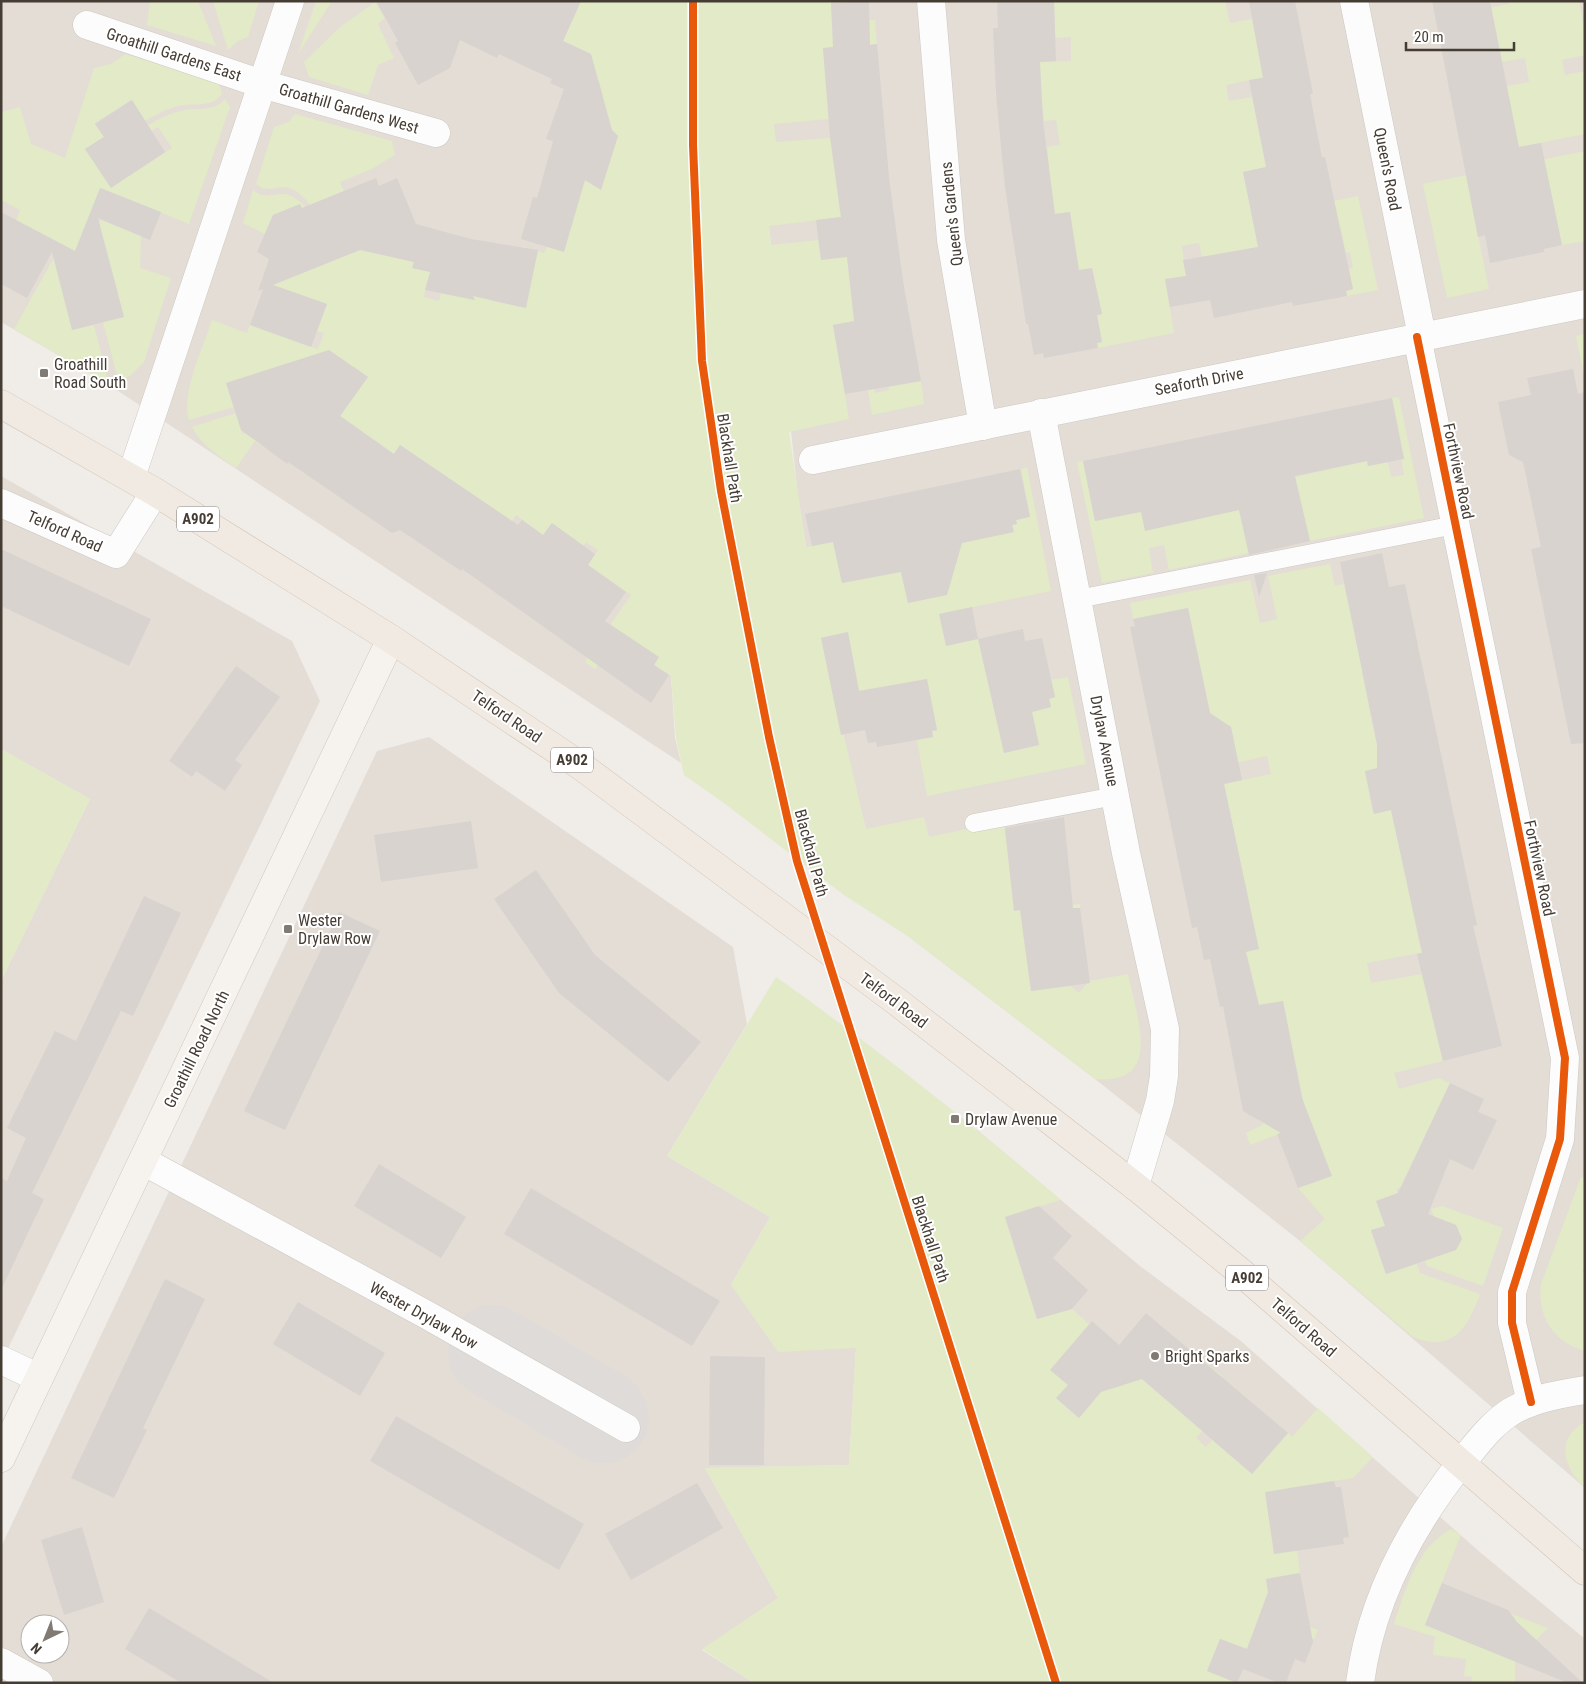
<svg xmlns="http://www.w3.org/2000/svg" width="1586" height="1684" font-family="'Roboto Condensed',sans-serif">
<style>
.residential{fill:#e4ddd5;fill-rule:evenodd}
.green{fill:#e2eac8}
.parking{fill:#dfdbd8}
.building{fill:#d8d3cf}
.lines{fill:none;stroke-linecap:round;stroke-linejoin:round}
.lane-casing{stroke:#ccc8c4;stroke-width:19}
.street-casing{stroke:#ccc8c4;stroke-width:29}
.secondary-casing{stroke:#d1c9c0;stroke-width:29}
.primary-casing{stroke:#d2c4b5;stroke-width:29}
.lane{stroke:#fdfcfc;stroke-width:18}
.street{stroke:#fdfcfc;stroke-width:28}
.secondary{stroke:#f6f3ee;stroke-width:28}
.primary{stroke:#f1eae2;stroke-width:28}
.cycleway-casing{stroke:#fff;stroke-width:11}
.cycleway{stroke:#e8590c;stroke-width:8}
.poi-dot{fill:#817a73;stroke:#fff;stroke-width:2}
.labels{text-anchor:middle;stroke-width:4;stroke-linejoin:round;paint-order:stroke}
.shield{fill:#fff;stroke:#7d7671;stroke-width:1}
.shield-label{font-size:15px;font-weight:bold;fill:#453c34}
.street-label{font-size:16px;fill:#453c34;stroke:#fff}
.poi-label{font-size:16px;fill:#453c34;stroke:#fff;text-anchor:start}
</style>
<rect width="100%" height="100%" fill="#f0ece8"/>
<g class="residential">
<polygon points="1,1 639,1 632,144 631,340 638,447 651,566 671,676 675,738 681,763 100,379 1,322"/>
<polygon points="757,1 1585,1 1585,1488 1300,1241 1095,1079 909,937 866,829 851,772 821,638 798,496 769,226"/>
<polygon points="1,476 292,641 320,701 1,1363 1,981 90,799 1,749"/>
<path d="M 429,737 L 733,947 L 747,1024 L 667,1156 L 770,1217 L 731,1285 L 856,1348 L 849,1465 L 705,1468 L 778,1598 L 702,1650 L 754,1683 L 1,1683 L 1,1547 L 377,751 ZM 30,1624 L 60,1624 L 60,1654 L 30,1654 Z"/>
<polygon points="976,1129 1140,1266 1242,1342 1481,1553 1585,1639 1585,1683 1117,1683"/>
</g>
<g class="green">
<polygon points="150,1 198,1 216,46 147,25"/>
<polygon points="213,1 259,1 248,37 238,41 228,50"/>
<polygon points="316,1 332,1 298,54"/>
<path d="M 564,1 L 867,1 L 831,3 L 832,22 L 875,20 L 877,44 L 823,48 L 829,119 L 774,124 L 776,142 L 831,138 L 840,212 L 893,206 L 894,211 L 769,226 L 771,245 L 818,240 L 821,259 L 847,257 L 853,306 L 908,307 L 909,312 L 833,325 L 849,419 L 789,432 L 806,547 L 833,542 L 842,583 L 868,578 L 898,556 L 908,603 L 935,597 L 956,544 L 1014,532 L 1012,525 L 1017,524 L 1016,520 L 1030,516 L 1021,469 L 1027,467 L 1051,591 L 940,614 L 946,645 L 999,635 L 981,651 L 1004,753 L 1039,745 L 1032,712 L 1051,707 L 1049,699 L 1055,697 L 1051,680 L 1068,677 L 1086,764 L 927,796 L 917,740 L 933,737 L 932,731 L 937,730 L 927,679 L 859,691 L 847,632 L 821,638 L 866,829 L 924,817 L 929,837 L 1004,821 L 1014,910 L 1080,904 L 1080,908 L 1053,911 L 1022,923 L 1031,991 L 1071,986 L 1079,993 L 1089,981 L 1128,974 C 1136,1015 1165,1086 1095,1079 L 909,937 L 844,895 L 724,803 L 684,775 L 676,738 L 671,676 L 654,665 L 620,632 L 595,669 L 585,662 L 631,595 L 588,565 L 598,550 L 586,542 L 575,557 L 552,523 L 543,535 L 516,515 L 490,553 L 441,473 L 400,445 L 373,483 L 362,431 L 340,416 L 368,377 L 355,367 L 306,436 L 274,454 L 255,441 L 236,468 C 219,456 202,446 192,427 L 236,413 L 243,434 L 307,414 L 297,407 L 283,365 L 226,383 L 234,407 L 189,420 C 181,392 203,348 212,320 L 247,333 L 250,325 L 318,349 L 324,333 L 317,331 L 327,304 L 262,281 L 324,264 L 378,243 L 394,257 L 414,262 L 413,268 L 445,275 L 427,281 L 424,297 L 439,301 L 441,293 L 474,300 L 463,279 L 493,301 L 526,308 L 516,278 L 523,247 L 544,253 L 584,180 L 601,189 L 618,136 L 600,118 L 595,98 L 603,96 L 599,81 L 575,87 L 588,53 L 563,41 L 578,8 Z"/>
<polygon points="1054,1 1225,1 1230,23 1252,19 1259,55 1304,69 1226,85 1229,101 1252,97 1260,137 1279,165 1243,172 1249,199 1263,216 1358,196 1378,290 1347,296 1346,291 1353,289 1349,269 1353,268 1350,252 1346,253 1340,226 1312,231 1273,244 1202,258 1199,243 1182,246 1186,276 1165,280 1174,333 1098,348 1097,343 1102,342 1097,315 1102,314 1092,268 1060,274 1024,301 1016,261 1061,254 1072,230 1070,212 1055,214 1052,199 1005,187 1004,171 1049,166 1047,147 1060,145 1056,120 1044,121 1041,94 996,99 995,91 1040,62 1071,61 1071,37 1055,38"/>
<polygon points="1509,1 1579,1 1585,32 1585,55 1562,60 1565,75 1585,71 1585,134 1519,147 1472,93 1529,82 1525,58 1502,62 1457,14 1509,4"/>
<polygon points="375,2 385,18 378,24 394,58 378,65 368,95 309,77 304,62 339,28"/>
<path d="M 125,54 L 219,83 L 222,94 C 210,110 191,101 174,107 C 162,111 151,118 141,123 L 131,100 L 95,123 L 104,137 L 85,149 L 129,176 L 172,148 L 158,127 L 148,133 L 144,127 C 155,122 165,115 177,112 C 193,106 213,114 225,99 L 230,107 L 189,224 L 101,188 L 87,222 L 98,227 L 101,220 L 141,236 L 140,268 L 171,278 L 144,362 L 130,376 L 118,380 L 103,322 L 124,317 L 106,249 L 97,251 L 72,330 L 94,325 L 108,381 L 100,379 L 14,329 L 56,254 L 35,243 L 16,220 L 20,210 L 1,200 L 1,112 L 20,107 L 31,144 L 65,158 L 94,68 L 111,64 Z"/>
<path d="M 295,114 L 392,141 L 395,155 L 372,169 L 340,182 L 344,191 L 310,205 C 284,171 275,199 256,184 L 274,127 L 289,122 Z"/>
<polygon points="1585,151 1585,241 1562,245 1550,190 1472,206 1489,289 1447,298 1423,184"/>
<path d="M 253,190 C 271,205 282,181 305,207 L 302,208 L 300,205 L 273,215 L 265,234 L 243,223 Z"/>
<polygon points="1585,334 1585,380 1576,336"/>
<polygon points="921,381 924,404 872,415 868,390 874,389 875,393 889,390 888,387"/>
<polygon points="1399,397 1424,518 1310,541 1303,513 1249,553 1169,570 1164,545 1149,548 1153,573 1102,583 1077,462 1083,461 1095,521 1367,461 1368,466 1388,462 1391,477 1404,475 1401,459 1404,458 1392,398"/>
<path d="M 1330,564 L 1335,586 L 1344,584 L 1358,649 L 1388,642 L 1390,650 L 1418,644 L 1421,659 L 1362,672 L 1377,746 L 1410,746 L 1438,740 L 1441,755 L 1365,771 L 1373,813 L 1391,810 L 1398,842 L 1429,835 L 1404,866 L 1420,945 L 1452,947 L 1367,963 L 1371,983 L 1422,974 L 1443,1061 L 1394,1073 L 1399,1089 L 1439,1078 L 1450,1083 L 1416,1156 L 1446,1170 L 1443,1176 L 1421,1181 L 1396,1189 L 1398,1193 L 1385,1226 L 1371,1231 L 1386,1274 L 1417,1264 L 1420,1273 L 1480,1294 C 1468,1327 1453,1354 1413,1337 L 1300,1241 L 1325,1219 L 1298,1188 L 1331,1176 L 1311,1122 L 1250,1145 L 1246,1133 L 1264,1124 L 1257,1119 L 1260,1114 L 1304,1105 L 1283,1001 L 1246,1008 L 1216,987 L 1253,923 L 1224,784 L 1271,774 L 1267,756 L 1235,763 L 1230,744 L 1234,739 L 1231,727 L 1226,724 L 1213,727 L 1188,608 L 1133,619 L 1130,603 L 1250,580 L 1260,623 L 1277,619 L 1268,576 Z"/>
<polygon points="1,749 90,799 1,981"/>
<path d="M 776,977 C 875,1047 969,1122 1061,1200 L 1005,1217 L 1037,1319 L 1072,1309 L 1090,1325 L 1051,1370 L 1068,1385 L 1057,1399 L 1079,1418 L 1092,1403 L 1081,1393 L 1105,1378 L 1117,1387 L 1123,1385 L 1134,1372 L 1165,1399 L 1200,1359 L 1222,1376 L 1205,1395 L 1202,1431 L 1196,1438 L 1206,1447 L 1212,1440 L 1252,1474 L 1288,1433 L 1292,1437 L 1318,1408 L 1373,1457 L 1353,1478 L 1289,1488 L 1300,1573 L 1266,1579 L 1272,1612 L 1306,1606 L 1310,1627 L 1318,1630 L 1314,1639 L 1259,1617 L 1247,1649 L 1220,1639 L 1208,1671 L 1237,1683 L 754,1683 L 702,1649 L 778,1598 L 705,1468 L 849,1465 L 856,1348 L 778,1352 L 731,1285 L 770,1217 L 667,1156 Z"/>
<path d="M 1581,1177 L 1585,1177 L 1585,1268 L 1582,1271 L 1585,1274 L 1585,1351 C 1553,1342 1537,1316 1541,1284 Z"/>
<polygon points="1442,1206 1503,1228 1483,1286 1427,1266 1425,1261 1446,1253 1462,1239 1456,1225 1449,1222 1438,1226 1431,1209"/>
<path d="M 1585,1422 L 1585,1488 C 1564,1469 1554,1438 1585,1422 Z"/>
<path d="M 1451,1529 L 1461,1535 L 1425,1625 L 1482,1648 L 1510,1633 L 1515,1619 L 1512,1614 L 1548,1628 L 1515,1662 L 1515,1683 L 1471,1683 L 1472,1677 L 1464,1676 L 1466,1659 L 1433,1655 L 1435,1637 L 1394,1624 C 1405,1590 1417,1547 1451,1529 Z"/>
</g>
<polygon class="parking" points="485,1305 501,1305 516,1312 627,1377 638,1388 646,1402 649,1417 647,1433 639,1447 627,1457 612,1463 596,1463 580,1457 470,1391 458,1381 450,1367 448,1351 450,1335 458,1322 470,1311"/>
<g class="building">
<polygon points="376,1 581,1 563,41 591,54 612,130 618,136 601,190 585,180 564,252 521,239 533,197 537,198 553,141 546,139 564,89 550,83 552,79 524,66 499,54 497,58 460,40 450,68 418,85 395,43 398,41"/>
<polygon points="869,1 870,45 877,44 889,177 903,281 921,381 845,394 833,325 854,321 847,257 821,260 816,220 841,217 830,137 823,48 833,47 831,3"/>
<polygon points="997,1 1054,1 1056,61 1040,62 1043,121 1055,214 1070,212 1079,270 1092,268 1102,314 1097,315 1102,342 1097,343 1098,348 1044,358 1043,353 1034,355 1028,324 1026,324 1005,187 996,95 993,28 998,28"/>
<polygon points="1249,1 1295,1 1313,94 1310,94 1316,127 1322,157 1325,157 1353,289 1346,291 1347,296 1293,306 1292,302 1214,318 1210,300 1170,307 1165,279 1186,276 1183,260 1258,247 1243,172 1266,167 1249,80 1263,78"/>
<polygon points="1432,1 1490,1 1519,147 1541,143 1562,245 1544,249 1544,252 1490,263 1485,235 1478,237"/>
<polygon points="132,100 165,152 111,188 85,149 104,137 95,124"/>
<polygon points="376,178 379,186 397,178 416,224 471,239 538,250 526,308 473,296 475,300 425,290 430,272 412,268 414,262 360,250 273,285 327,304 311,347 250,325 263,289 258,291 269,259 257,252 273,215 300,204 302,208"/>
<polygon points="100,188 161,212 150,240 98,218 124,317 72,330 52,252 27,298 1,284 1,212 75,251"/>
<polygon points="329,350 368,377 340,416 394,454 400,445 518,525 522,520 543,535 552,523 595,554 588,565 626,592 605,621 659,657 654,665 669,675 651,703 462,569 461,571 400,530 392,533 288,462 287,464 241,430 226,383"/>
<polygon points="1573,369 1578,394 1585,392 1585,743 1571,744 1531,549 1541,547 1523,462 1509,455 1498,402 1531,395 1527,378"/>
<polygon points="1392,398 1404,459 1368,466 1367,461 1295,476 1310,541 1249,555 1239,510 1145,531 1141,512 1095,521 1083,461"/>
<polygon points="1020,469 1030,517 1016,520 1017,524 1012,525 1014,532 962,543 947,595 908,603 901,572 842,583 833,542 812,546 805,514"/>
<polygon points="1,549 151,619 129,666 1,606"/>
<polygon points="1382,553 1389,587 1405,584 1477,925 1473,926 1502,1046 1443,1061 1417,954 1422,953 1391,810 1374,814 1365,771 1377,768 1377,744 1340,562"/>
<polygon points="1267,573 1259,597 1254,575"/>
<polygon points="972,607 978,639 946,646 939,614"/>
<polygon points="1188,608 1210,713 1231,727 1242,780 1224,784 1259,949 1246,952 1259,1005 1283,1001 1302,1098 1332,1176 1298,1188 1277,1134 1281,1133 1243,1111 1223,1006 1220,1007 1210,959 1204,960 1197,927 1192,928 1130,627 1135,626 1133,619"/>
<polygon points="1023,629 1025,641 1042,638 1055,697 1049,699 1051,707 1032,712 1039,745 1004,753 978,639"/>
<polygon points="848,632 859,691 927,679 937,730 932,731 933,737 877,747 876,742 868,743 865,730 841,735 821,638"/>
<polygon points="236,666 280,697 235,760 242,765 225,791 196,771 192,777 169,761"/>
<polygon points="1064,817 1073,908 1080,908 1090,983 1031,991 1020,910 1014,911 1005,828"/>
<polygon points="471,821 478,868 381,882 374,835"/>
<polygon points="536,870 595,955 701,1042 668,1082 559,993 494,899"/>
<polygon points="144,896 181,913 133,1016 121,1011 32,1193 44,1199 1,1290 1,1178 7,1181 26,1138 7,1128 55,1031 76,1041"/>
<polygon points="339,912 380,931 285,1130 244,1111"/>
<polygon points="1450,1083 1484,1099 1478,1112 1497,1120 1473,1170 1450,1159 1428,1214 1456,1225 1462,1239 1456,1250 1386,1274 1371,1230 1385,1226 1376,1201 1398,1193"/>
<polygon points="379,1164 466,1217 441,1258 354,1206"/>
<polygon points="531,1188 720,1301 692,1346 504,1234"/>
<polygon points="1039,1206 1072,1236 1053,1258 1088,1290 1072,1309 1037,1319 1005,1217"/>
<polygon points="165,1279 205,1299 143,1428 147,1430 114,1498 71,1478"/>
<polygon points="298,1302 385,1353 360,1396 273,1344"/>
<polygon points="1146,1313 1288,1433 1252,1474 1142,1379 1101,1392 1079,1418 1056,1398 1068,1385 1050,1370 1092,1321 1119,1345"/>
<polygon points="710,1356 765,1357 764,1465 709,1465"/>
<polygon points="396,1416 584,1524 559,1570 370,1461"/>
<polygon points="1334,1481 1336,1487 1341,1487 1349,1537 1343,1538 1344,1544 1274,1554 1265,1492"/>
<polygon points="697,1483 723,1528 631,1580 605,1534"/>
<polygon points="82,1527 104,1602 64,1615 41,1540"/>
<polygon points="1300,1573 1313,1642 1305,1663 1295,1659 1286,1683 1279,1683 1243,1669 1237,1683 1207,1671 1220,1639 1247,1649 1268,1592 1266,1579"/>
<polygon points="1442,1583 1508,1610 1517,1622 1583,1683 1568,1683 1425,1625"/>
<polygon points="149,1608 201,1639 274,1683 181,1683 155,1667 125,1649"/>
</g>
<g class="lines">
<g class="lane-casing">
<g id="lane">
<polyline points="1078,599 1455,525"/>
<polyline points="974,823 1115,796"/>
</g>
</g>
<g class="street-casing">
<g id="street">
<polyline points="931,1 951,240 983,426"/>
<polyline points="1354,1 1422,336"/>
<polyline points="87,25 262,84 436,133"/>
<polyline points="1417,337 1565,1058 1560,1139 1512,1292 1512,1323 1531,1402"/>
<polyline points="1041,413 1126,853 1165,1029 1164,1076 1160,1101 1135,1186"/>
<polyline points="813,460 1585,304"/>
<polyline points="131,477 290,1"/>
<polyline points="1,503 116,554 155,492"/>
<polyline points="143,1161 427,1315 626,1428"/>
<polyline points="1,1360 39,1378"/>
<polyline points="1,1662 39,1683"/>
<path d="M 1360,1683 C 1371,1599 1410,1527 1462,1462 C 1477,1444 1491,1424 1512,1411 C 1535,1398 1560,1394 1585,1390"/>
</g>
</g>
<g class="secondary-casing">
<polyline id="secondary" points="1,1458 391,639"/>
</g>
<g class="primary-casing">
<polyline id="primary" points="1,404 155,492 391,639 581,766 896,1001 1135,1186 1243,1274 1585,1571"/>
</g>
<use href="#lane" class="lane"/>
<use href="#street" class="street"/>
<use href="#secondary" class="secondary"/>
<use href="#primary" class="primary"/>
<g class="cycleway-casing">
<g id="cycleway">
<polyline points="693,1 693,145 702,361 721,491 769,737 797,861 1056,1683"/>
<polyline points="1417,337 1565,1058 1560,1139 1512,1292 1512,1323 1531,1402"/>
</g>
</g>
<use href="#cycleway" class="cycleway"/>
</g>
<g class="poi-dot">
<rect x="39" y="368" width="10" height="10" rx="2.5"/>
<rect x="283" y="924" width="10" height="10" rx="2.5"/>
<rect x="950" y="1114" width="10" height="10" rx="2.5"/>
<circle cx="1155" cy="1356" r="5"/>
</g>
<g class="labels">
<g class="shield">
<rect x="177" y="506.5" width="42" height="25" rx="4"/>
<rect x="551" y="747.5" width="42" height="25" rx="4"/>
<rect x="1226" y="1265.5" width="42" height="25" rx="4"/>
</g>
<g class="shield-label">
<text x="198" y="524">A902</text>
<text x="572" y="765">A902</text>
<text x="1247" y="1283">A902</text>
</g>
<g class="street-label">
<text transform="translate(174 54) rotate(18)" y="6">Groathill Gardens East</text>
<text transform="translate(349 108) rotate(16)" y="6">Groathill Gardens West</text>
<text transform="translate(1388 169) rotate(79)" y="6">Queen's Road</text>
<text transform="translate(951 214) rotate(-96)" y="6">Queen's Gardens</text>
<text transform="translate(1199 381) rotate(-11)" y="6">Seaforth Drive</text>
<text transform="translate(730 458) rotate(81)" y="6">Blackhall Path</text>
<text transform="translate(1459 471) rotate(78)" y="6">Forthview Road</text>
<text transform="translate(65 531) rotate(24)" y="6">Telford Road</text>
<text transform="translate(507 716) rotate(34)" y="6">Telford Road</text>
<text transform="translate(1105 741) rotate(79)" y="6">Drylaw Avenue</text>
<text transform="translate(812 853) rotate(75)" y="6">Blackhall Path</text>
<text transform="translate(1540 868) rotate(78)" y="6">Forthview Road</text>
<text transform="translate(894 1000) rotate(37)" y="6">Telford Road</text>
<text transform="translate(196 1049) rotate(-64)" y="6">Groathill Road North</text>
<text transform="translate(931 1239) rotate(72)" y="6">Blackhall Path</text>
<text transform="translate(424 1315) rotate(29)" y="6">Wester Drylaw Row</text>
<text transform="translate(1304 1327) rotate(41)" y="6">Telford Road</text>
</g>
<g class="poi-label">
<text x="54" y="370">Groathill<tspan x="54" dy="18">Road South</tspan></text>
<text x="298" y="926">Wester<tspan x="298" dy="18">Drylaw Row</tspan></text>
<text x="965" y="1125">Drylaw Avenue</text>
<text x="1165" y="1362">Bright Sparks</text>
</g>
</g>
<rect width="1586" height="1684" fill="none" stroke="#453c34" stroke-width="5"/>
<g transform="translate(45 1639) rotate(223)"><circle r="24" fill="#ffffff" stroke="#b5b1ae"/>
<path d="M0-4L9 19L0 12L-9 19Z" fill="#817a73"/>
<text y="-8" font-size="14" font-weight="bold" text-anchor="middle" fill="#453c34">N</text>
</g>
<path d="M1406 42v8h108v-8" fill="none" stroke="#453c34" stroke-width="2.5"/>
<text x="1414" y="42" font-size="15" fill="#453c34" stroke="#ffffff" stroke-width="4" paint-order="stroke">20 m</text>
</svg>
